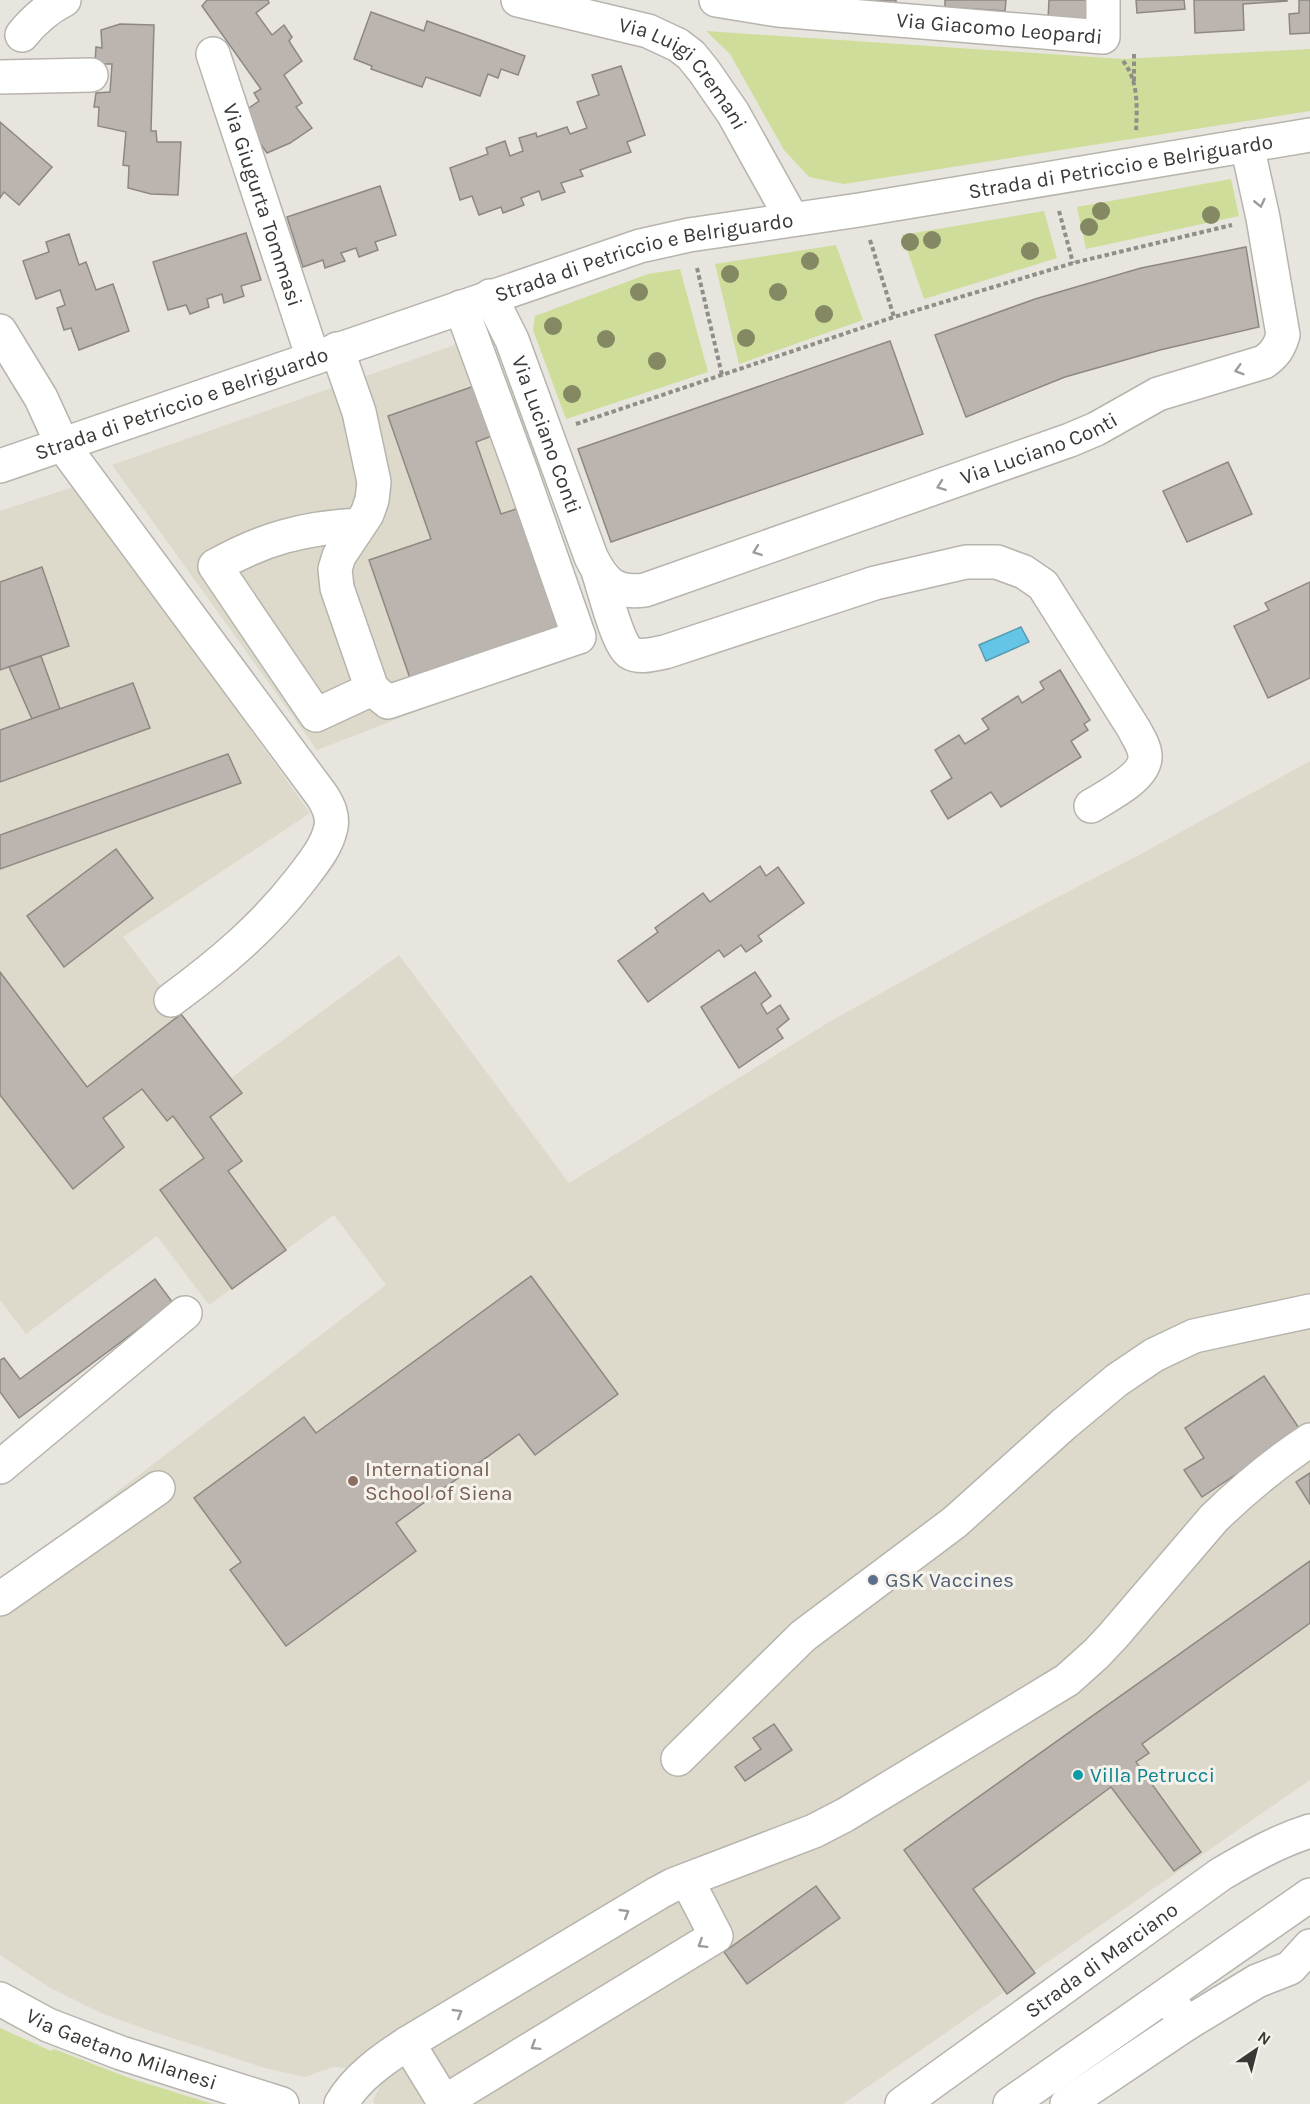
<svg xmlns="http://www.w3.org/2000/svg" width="1310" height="2104" font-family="Karla,sans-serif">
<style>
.built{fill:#dddacb}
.green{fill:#cedd9a}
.water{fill:#64c5e6;stroke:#579bb1;stroke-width:1.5}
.building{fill:#bbb4af;stroke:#8e8883;stroke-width:1.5}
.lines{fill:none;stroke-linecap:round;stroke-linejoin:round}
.minor-casing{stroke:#b6b4ad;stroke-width:36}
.path{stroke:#908e89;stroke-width:4;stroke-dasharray:4.5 3;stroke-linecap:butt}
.minor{stroke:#fff;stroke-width:33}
.tree{fill:#858963}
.oneway{stroke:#9c9c9a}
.education-dot{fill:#8d6e63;stroke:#f4f2ea;stroke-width:2}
.service-dot{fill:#5c6f8a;stroke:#f4f2ea;stroke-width:2}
.culture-dot{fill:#0f9aa8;stroke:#f4f2ea;stroke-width:2}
.labels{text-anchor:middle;stroke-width:6;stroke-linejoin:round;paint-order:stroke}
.street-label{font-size:21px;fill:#3a3936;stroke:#f4f2ea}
.education-label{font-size:21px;fill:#785e54;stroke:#f4f2ea;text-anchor:start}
.service-label{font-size:21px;fill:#4e5e75;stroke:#f4f2ea;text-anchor:start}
.culture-label{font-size:21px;fill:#0d838f;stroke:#f4f2ea;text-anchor:start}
</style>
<rect width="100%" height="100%" fill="#e7e5dd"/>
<g class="built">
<polygon points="489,333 596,642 317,750 112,465"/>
<polygon points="76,486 310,813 123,937 231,1078 399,955 569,1183 829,1022 1002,926 1139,855 1310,761 1310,1780 843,2104 374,2104 373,2100 384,2078 370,2058 347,2068 333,2067 305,2077 265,2068 148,2030 101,2013 49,1987 0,1955 0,1582 386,1285 334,1215 209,1305 157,1236 26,1334 0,1300 0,511"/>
</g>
<g class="green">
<polygon points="706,31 1123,59 1310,49 1310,111 844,184 809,177 784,150 730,54"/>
<polygon points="1231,179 1239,216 1086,249 1077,207"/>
<polygon points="1044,211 1057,258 924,299 902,235"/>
<polygon points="836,245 863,320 739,364 715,264"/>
<polygon points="680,269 708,372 566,419 533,330 535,316 648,274"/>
<polygon points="0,2028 51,2051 54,2049 129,2078 213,2104 0,2104"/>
</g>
<polygon class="water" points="1021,627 1029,642 986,661 979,645"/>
<g class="building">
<polygon points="207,0 268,0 269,3 256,13 272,35 284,25 292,37 289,41 302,61 284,75 302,103 296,107 312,128 290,143 267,153 240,114 259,101 254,93 261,89 202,6"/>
<polygon points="839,0 896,0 896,8"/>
<polygon points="945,0 1006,0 1005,11 945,7"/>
<polygon points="1049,0 1091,0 1090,22 1048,20"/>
<polygon points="1136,0 1184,0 1185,9 1137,13"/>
<polygon points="1194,0 1287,0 1287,1 1243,4 1244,30 1195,33"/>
<polygon points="1299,0 1310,0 1310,33 1290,34 1289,14 1299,13"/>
<polygon points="371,12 424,31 427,21 525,56 518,75 501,69 498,78 488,74 480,96 426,77 422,87 371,69 372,66 354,59"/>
<polygon points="120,24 154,25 151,131 156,131 157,142 181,142 178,195 151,194 128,188 129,166 123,165 126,132 98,126 99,107 94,107 96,93 110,92 112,64 95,64 96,47 102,48 101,30"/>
<polygon points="621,66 645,135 627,142 631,152 580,170 583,176 561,183 565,192 542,200 539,191 521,198 524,205 503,213 501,207 479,215 472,196 460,200 450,168 488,154 486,148 505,141 510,156 523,151 519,138 536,133 537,137 567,127 570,134 587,128 577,102 599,95 592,75"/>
<polygon points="0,122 52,167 19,205 4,192 0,198"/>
<polygon points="380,186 396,235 375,242 378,250 359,257 356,248 341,253 345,261 325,268 323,260 303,267 287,217"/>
<polygon points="246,233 261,280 241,286 244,296 224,303 222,294 207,299 209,307 190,314 186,305 168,310 153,262"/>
<polygon points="69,234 79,265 86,262 96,290 113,284 129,331 79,350 71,328 64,330 57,308 65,305 60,290 36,299 23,261 49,252 46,242"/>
<polygon points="1246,247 1259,327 1160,350 1065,377 966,417 935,335 1035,299 1141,268"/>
<polygon points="890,341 923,434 611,542 578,449"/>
<polygon points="480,384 497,434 476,442 501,514 522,507 565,631 412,684 369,560 431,539 388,416"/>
<polygon points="1228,462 1252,514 1187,542 1163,491"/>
<polygon points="42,567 69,646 0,670 0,582"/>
<polygon points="1310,582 1310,678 1268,698 1234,626 1269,610 1265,603"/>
<polygon points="41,656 60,709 32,719 9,667"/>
<polygon points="1060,670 1090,720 1084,724 1088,730 1071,741 1081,757 1001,807 991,792 948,819 931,791 952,778 935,750 959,735 965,744 989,729 982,719 1018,696 1022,703 1044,689 1040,682"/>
<polygon points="133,683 150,728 0,782 0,730"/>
<polygon points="228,754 241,783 0,869 0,835"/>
<polygon points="116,849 153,898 64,967 27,916"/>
<polygon points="760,866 766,876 778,867 804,903 758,936 762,941 746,952 741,945 724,957 719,950 648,1002 618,961 658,932 655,928 703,893 710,902"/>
<polygon points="0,972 87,1087 181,1014 242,1093 210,1117 242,1161 228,1171 286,1250 232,1289 160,1190 204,1158 173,1116 167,1121 142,1089 103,1118 124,1147 73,1189 0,1095"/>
<polygon points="755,972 771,996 761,1004 767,1014 780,1005 789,1019 777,1029 783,1038 739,1068 701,1007"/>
<polygon points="531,1276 618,1394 535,1455 519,1434 396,1523 416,1551 286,1646 230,1570 241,1562 194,1498 304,1417 316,1433"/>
<polygon points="155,1279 173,1303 19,1418 0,1392 0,1360 4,1358 20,1379"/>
<polygon points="1264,1376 1301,1431 1202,1497 1184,1470 1204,1458 1185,1428"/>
<polygon points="1310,1473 1310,1504 1296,1482"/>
<polygon points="1310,1561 1310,1623 1142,1744 1149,1753 1136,1762 1201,1852 1174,1871 1111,1787 973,1889 1035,1973 1007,1994 904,1850"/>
<polygon points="774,1724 792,1750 745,1781 735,1767 761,1749 753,1738"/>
<polygon points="816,1886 840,1918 747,1984 724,1952"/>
</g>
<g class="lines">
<g class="minor-casing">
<g id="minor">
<path id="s1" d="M 518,0 L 648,31 L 678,45 L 691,55 L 704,71 L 733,113 L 792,219"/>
<path id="s2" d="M 716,0 L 778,10 L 1103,37 L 1103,0"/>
<path d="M 22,35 C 34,20 46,9 64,0"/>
<path id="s3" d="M 213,54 L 313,358"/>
<polyline points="0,77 91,75"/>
<path id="s4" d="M 490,296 L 512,340 L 591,557 C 604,583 615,594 645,590 L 1070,440 L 1096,429 L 1158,394 L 1264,362 C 1275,354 1279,348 1283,335 L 1263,218 L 1247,145"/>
<path d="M 0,331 L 41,398 L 62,444 L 323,797 C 329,807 333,816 331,827 C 327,847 313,863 301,879 C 264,927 220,964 171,1000"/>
<path d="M 337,349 L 359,412 L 374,482 L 372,500 L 367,514 L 339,556 L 335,569 L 337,588 L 372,689 L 316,715 L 215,566 C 263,539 303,528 358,525"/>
<path id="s5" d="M 0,466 L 640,246 L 689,235 L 859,210 L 1310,135"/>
<path d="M 599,574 C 604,589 618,645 629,652 C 640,659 653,654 665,652 L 875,583 L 966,562 L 997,562 L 1024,572 L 1043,585 L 1134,729 C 1138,737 1145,747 1145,756 C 1146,777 1107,796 1091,806"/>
<polyline points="372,689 388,702 579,637 521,471 461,307"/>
<polyline points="0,1467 185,1313"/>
<polyline points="0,1599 158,1488"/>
<polyline points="678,1759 803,1636 955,1522 1064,1424 1117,1380 1154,1355 1194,1336 1310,1311"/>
<polyline points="1167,1995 1186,2024 1257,1981 1290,1968 1310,1946"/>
<path id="s6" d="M 0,1999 L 48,2025 L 121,2053 L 282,2104"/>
<polyline points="408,2043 444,2102 716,1936 687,1880"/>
<path d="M 341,2104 C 356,2078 383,2059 408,2043 L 658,1893 L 673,1885 L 814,1831 L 845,1815 L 1067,1680 L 1096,1654 L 1113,1636 L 1214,1518 C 1244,1489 1275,1463 1310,1440"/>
<path id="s7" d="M 902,2104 L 1221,1874 C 1250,1857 1278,1841 1310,1831"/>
<polyline points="1010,2104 1310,1895"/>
<polyline points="1067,2104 1186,2024"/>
</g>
</g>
<g class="path">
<path d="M 1123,61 C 1139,81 1137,108 1136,132"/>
<polyline points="1134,81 1134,52"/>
<polyline points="1059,211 1073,263"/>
<polyline points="870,240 894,317"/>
<polyline points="697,268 722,375"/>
<polyline points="576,424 894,317 1073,263 1232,225"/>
</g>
<use href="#minor" class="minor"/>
</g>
<g class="tree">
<circle cx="1101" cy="211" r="9"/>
<circle cx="1211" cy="215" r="9"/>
<circle cx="1089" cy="227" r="9"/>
<circle cx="932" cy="240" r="9"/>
<circle cx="910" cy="242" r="9"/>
<circle cx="1030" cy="251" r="9"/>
<circle cx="810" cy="261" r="9"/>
<circle cx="730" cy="274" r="9"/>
<circle cx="639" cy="292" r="9"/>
<circle cx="778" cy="292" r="9"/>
<circle cx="824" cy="314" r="9"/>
<circle cx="553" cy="326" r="9"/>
<circle cx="746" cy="338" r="9"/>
<circle cx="606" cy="339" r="9"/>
<circle cx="657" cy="361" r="9"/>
<circle cx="572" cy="394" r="9"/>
</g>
<defs><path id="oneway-chevron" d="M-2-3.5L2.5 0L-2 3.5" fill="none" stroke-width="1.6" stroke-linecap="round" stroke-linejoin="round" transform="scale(1.5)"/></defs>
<g class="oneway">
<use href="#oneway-chevron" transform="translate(1260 203) rotate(77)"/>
<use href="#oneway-chevron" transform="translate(1239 370) rotate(164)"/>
<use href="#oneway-chevron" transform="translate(941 486) rotate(160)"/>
<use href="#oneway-chevron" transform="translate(757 551) rotate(160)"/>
<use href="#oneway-chevron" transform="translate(625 1913) rotate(-31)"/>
<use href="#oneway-chevron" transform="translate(702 1944) rotate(148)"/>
<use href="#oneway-chevron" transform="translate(458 2013) rotate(-31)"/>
<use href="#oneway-chevron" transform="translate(535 2046) rotate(148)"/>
</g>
<circle class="education-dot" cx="353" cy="1481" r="6"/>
<circle class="service-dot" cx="873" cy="1580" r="6"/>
<circle class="culture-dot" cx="1078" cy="1775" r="6"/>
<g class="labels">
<g class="street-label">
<text dy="7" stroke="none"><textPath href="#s2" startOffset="285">Via Giacomo Leopardi</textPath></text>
<text dy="7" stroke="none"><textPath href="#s1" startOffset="188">Via Luigi Cremani</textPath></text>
<text dy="7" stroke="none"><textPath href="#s5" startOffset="1164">Strada di Petriccio e Belriguardo</textPath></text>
<text dy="7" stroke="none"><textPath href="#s3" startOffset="159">Via Giugurta Tommasi</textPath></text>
<text dy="7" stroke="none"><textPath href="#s5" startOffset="678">Strada di Petriccio e Belriguardo</textPath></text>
<text dy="7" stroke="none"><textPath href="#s5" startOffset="192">Strada di Petriccio e Belriguardo</textPath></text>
<text dy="7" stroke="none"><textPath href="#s4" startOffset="150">Via Luciano Conti</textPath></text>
<text dy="7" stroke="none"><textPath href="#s4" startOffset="768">Via Luciano Conti</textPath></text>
<text dy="7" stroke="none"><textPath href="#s7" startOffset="246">Strada di Marciano</textPath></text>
<text dy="7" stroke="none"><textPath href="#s6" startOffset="132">Via Gaetano Milanesi</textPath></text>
</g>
<g class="education-label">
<text x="365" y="1476">International<tspan x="365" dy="24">School of Siena</tspan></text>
</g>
<g class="service-label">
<text x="885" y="1587">GSK Vaccines</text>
</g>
<g class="culture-label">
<text x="1090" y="1782">Villa Petrucci</text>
</g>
</g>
<g transform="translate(1256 2050) rotate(35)" stroke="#f4f2ea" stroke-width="4.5" paint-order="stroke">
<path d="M0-4.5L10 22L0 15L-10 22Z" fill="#3a3936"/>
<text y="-9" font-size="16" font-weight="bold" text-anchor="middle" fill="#3a3936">N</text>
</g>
</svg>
